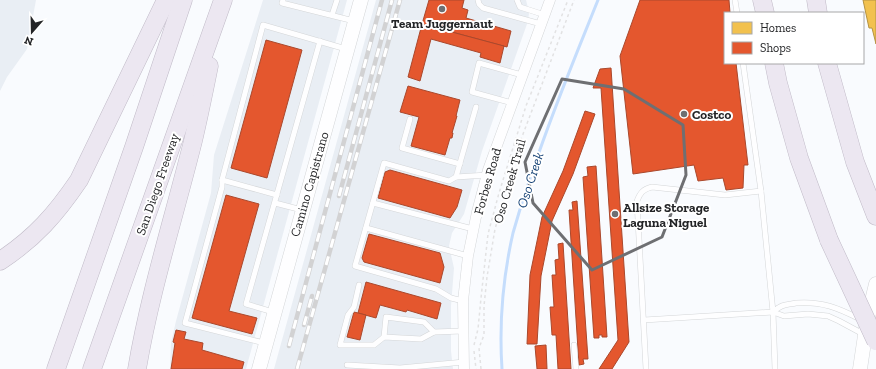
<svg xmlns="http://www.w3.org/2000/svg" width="876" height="369" font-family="'Zilla Slab',serif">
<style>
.built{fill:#e9eef4}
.homes{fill:#f2c14e;stroke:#b49242}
.shops{fill:#e4572e;stroke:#aa482c}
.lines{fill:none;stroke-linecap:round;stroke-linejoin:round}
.stream{stroke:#c5ddfc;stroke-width:3}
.lane-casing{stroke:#d4d6d8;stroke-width:6}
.street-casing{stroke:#d4d6d8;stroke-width:11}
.secondary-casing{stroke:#d4d6d8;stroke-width:15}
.highway-casing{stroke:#c0bac7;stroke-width:19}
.path{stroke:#e2e2e3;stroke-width:1.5;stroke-dasharray:3 3;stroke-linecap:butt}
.lane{stroke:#fefeff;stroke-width:5}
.street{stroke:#fefeff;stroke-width:10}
.secondary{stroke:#fefeff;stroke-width:14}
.highway{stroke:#ece7f1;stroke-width:18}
.rail-casing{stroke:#d2d2d3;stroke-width:4.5}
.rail{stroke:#fff;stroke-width:3;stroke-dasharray:9;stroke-linecap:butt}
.highway-bridge-casing{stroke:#c0bac7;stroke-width:19;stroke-linecap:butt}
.highway-bridge{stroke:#ece7f1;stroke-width:18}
.marked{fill:none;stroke:#6e6f72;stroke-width:3;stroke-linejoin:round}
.poi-dot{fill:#6e6f72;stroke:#fff;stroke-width:1.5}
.labels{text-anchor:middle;stroke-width:4;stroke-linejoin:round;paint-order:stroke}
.poi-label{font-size:13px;font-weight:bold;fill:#232426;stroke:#fff;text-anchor:start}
.street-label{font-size:13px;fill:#232426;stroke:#fff}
.water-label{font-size:14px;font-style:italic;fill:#184477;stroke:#fff}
</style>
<rect width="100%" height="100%" fill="#f9fbfe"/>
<g class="built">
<polygon points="0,0 36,0 27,49 7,77 0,91"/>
<polygon points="263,0 347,0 246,369 170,369 171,343 176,321 211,193 214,155"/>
<polygon points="376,0 526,0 528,8 529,14 527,24 482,151 464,214 452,233 449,246 454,268 451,306 451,351 453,369 274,369"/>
</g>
<polygon class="homes" points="863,0 876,0 876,44 872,28 869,28"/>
<g class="shops">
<polygon points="429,0 464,0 462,8 468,10 466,18 511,31 507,47 422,24"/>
<polygon points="640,0 729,0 730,13 725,13 725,63 736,63 748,165 744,165 743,188 726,190 723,178 698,181 694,165 633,174 620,56"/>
<polygon points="422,24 504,46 500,63 480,57 481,53 431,39 420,81 408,77"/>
<polygon points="266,40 302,50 267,178 231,168"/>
<polygon points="611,68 629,342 612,369 599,369 618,340 601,88 593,88 600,69"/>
<polygon points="408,86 460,100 456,116 457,116 452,133 453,133 452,138 450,138 445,155 411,146 419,117 400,112"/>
<polygon points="585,111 595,114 573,174 552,221 541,276 537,344 527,344 530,275 542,217 563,171"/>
<polygon points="596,166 607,337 602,337 602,335 599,335 599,338 594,338 583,177 588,176 587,167"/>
<polygon points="390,170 462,190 457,207 450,218 378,198 385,172"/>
<polygon points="226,195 259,204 229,311 257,318 252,334 192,318"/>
<polygon points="577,201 588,359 583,359 584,364 579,365 569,210 573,210 572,202"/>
<polygon points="369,234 440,253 444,267 440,283 364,262 362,258"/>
<polygon points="563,243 564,259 571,369 558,369 556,335 552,335 550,307 554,307 552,275 556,275 555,260 559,259 558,244"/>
<polygon points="366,282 441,303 437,319 407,310 406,312 380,305 376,318 358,313"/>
<polygon points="354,312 366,315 360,340 347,337"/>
<polygon points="176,330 186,332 184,339 203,343 202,350 244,362 242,369 171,369 175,343 173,342"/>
<polygon points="546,345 547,369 537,369 535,346"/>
</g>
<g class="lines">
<path class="stream" d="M 502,369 C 499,324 503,277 513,233 C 519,211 526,189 534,167 C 553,110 576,55 598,0"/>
<g class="lane-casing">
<g id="lane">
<polyline points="283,0 282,3 354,21"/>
<polyline points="478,0 479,4 483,8 541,24"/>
<polyline points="517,0 520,7 545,15"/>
<polyline points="735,0 737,13"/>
<polyline points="332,15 337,0"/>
<polyline points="743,63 761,191 773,312 775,369"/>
<polyline points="512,103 472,92 479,63 522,75"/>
<polyline points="410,119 402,148 460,164"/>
<polyline points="456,177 476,107"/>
<polyline points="222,180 277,195"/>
<polyline points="275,203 302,210"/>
<polyline points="373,203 473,229"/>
<polyline points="366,228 468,256"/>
<polyline points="359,285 354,307 348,315 340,345 374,345 384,337 421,339 434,332 463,331"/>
<polyline points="463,301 451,298 436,289 355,266 384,163 449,181 456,177 487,175"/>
<polyline points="273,312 246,304 320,41"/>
<path d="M 773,312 C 782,304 785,305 796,303 C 822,301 838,308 860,319"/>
<polyline points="644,320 773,312 784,316 808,314 828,316 839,321 865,335"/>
<polyline points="384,337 386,317 424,322 434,332"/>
<polyline points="264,343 185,323 222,187 222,180 263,25 346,49"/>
<polyline points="574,345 576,369"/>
<polyline points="347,365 400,368 464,362"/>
<path d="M 646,369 L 637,201 C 640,193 643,189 652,187 L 725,195 L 761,191"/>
</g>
</g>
<g class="street-casing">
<polyline id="street" points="464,369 463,301 468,256 477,212 488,170 550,0"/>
</g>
<g class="secondary-casing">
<g id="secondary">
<polyline points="259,369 361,0"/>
<polyline points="860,369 867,322 876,284"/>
</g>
</g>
<g class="highway-casing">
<g id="highway">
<polyline points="762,0 765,13"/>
<polyline points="816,0 818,13"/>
<polyline points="774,63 778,83 799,158 829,240"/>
<polyline points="827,63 855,162 876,216"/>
<path d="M 0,261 C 35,238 56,214 79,180 L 166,0"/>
<polyline points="56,369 134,147 183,0"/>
<polyline points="92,369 223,0"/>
<path d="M 137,369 C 150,292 174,217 193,141 C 199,116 204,91 209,66"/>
</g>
</g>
<g class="path">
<polyline points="474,345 478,329 481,298 488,234 499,193 526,106 568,0"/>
<polyline points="474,351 476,369"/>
<polyline points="481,369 479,348 484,335 484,306 487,277 495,229 520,142 574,0"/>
</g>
<use href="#lane" class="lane"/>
<use href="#street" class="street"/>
<use href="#secondary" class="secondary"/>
<use href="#highway" class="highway"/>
<g class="rail-casing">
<g id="rail">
<polyline points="339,196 392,0"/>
<polyline points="304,325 312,296"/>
<polyline points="289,346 382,0"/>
<polyline points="297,369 400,0"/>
</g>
</g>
<use href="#rail" class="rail"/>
<g class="highway-bridge-casing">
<polyline id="highway-bridge" points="829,240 876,341"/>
</g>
<use href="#highway-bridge" class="highway-bridge"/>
</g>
<path class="marked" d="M 562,79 L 624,89 L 683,125 L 686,175 L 662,237 L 592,270 L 533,203 L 525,162 Z"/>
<g class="poi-dot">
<circle cx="442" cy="9" r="4"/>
<circle cx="684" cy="114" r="4"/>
<circle cx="615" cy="214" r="4"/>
</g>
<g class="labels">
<g class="poi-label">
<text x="442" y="28" text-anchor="middle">Team Juggernaut</text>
<text x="692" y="119">Costco</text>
<text x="623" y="212">Allsize Storage<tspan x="623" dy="15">Laguna Niguel</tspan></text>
</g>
<g class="street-label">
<text transform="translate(487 181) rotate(-74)" y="5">Forbes Road</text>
<text transform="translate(509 181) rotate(-74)" y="5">Oso Creek Trail</text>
<text transform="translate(157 184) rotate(-71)" y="5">San Diego Freeway</text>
<text transform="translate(309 184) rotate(-74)" y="5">Camino Capistrano</text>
</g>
<g class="water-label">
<text transform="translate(530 180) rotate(-72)" y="5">Oso Creek</text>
</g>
</g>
<rect x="724" y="12" width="140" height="52" fill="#ffffff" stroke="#a7a7a8"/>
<rect x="732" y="22" width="20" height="12" fill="#f2c14e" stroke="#a7a7a8"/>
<text x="760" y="32" font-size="12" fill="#232426">Homes</text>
<rect x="732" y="42" width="20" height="12" fill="#e4572e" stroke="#a7a7a8"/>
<text x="760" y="52" font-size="12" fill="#232426">Shops</text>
<g transform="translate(32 32) rotate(200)" stroke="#ffffff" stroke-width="3" paint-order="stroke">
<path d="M0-3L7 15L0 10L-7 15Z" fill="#232426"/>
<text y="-6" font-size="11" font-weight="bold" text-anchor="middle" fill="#232426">N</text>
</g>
</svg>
